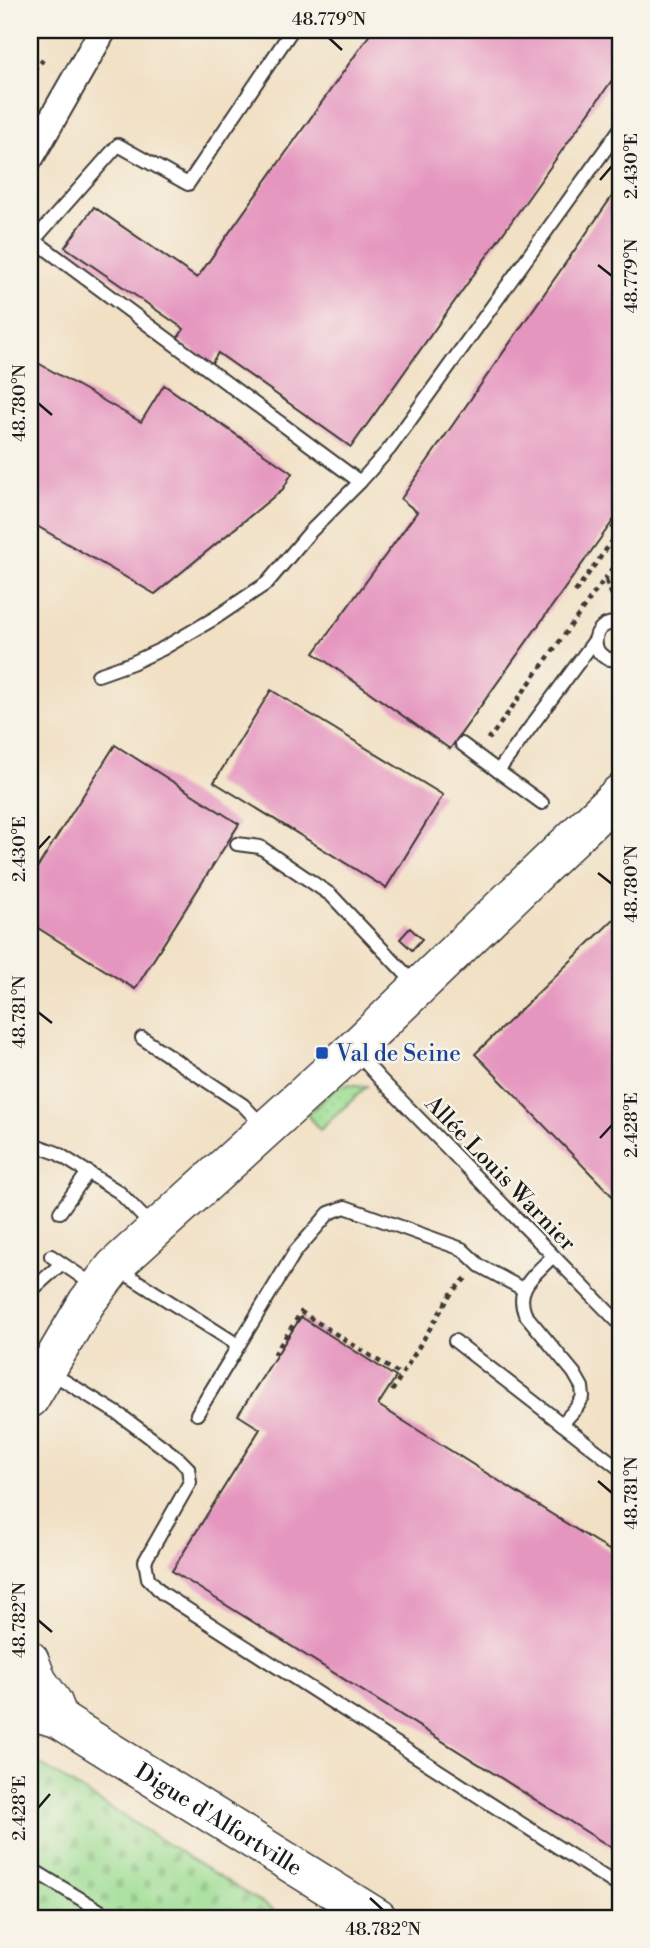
<svg xmlns="http://www.w3.org/2000/svg" width="650" height="1948" font-family="'Libre Bodoni',serif">
<style>
.grass{fill:url(#grass-dots);stroke:#5c7c58;stroke-width:2}
.cemetery{fill:url(#cemetery-stones);stroke:#5c7c58;stroke-width:2}
.building{fill:#e596bf}
.lines{fill:none;stroke-linecap:round;stroke-linejoin:round}
.lane-casing{stroke:#3c3935;stroke-width:16}
.street-casing{stroke:#3c3935;stroke-width:30}
.secondary-casing{stroke:#3c3935;stroke-width:40}
.path{stroke:#3c3935;stroke-width:4.5;stroke-dasharray:5 5;stroke-linecap:butt}
.lane{stroke:#fff;stroke-width:12}
.street{stroke:#fff;stroke-width:26}
.secondary{stroke:#fff;stroke-width:37}
.ticks{fill:none;stroke:#1c1c1c;stroke-width:2.5}
.transit-dot{fill:#1a4fb4;stroke:#f7f3e8;stroke-width:2.5}
.labels{text-anchor:middle;stroke-width:5;stroke-linejoin:round;paint-order:stroke}
.transit-label{font-size:23px;fill:#164399;stroke:#f7f3e8;text-anchor:start}
.street-label{font-size:23px;fill:#1c1c1c;stroke:#f7f3e8}
.neatline{fill:none;stroke:#1c1c1c;stroke-width:2.5}
.ticks-label{font-size:18px;text-anchor:middle;fill:#1c1c1c}
</style>
<defs>
<pattern id="grass-dots" width="8" height="8" patternUnits="userSpaceOnUse" patternTransform="scale(1.75)"><rect width="8" height="8" fill="#9cdd93"/><path d="M2 2h.1M6 6h.1" fill="none" stroke="#86bd7e" stroke-width="1.8" stroke-linecap="round"/></pattern>
<pattern id="cemetery-stones" width="16" height="16" patternUnits="userSpaceOnUse" patternTransform="scale(1.75)"><rect width="16" height="16" fill="#9cdd93"/><path d="M2 7V4a2 2 0 0 1 4 0v3zM10 15v-3a2 2 0 0 1 4 0v3z" fill="#86bd7e"/></pattern>
</defs>
<rect width="100%" height="100%" fill="#f7f3e8"/>
<filter id="ink" filterUnits="userSpaceOnUse"><feTurbulence type="fractalNoise" baseFrequency=".0143" numOctaves="2"/><feDisplacementMap in="SourceGraphic" scale="14" xChannelSelector="R" yChannelSelector="G"/><feConvolveMatrix kernelMatrix="1 2 1 2 8 2 1 2 1" color-interpolation-filters="sRGB"/></filter>
<filter id="wash" filterUnits="userSpaceOnUse"><feTurbulence type="fractalNoise" baseFrequency=".00686" numOctaves="4" result="noise"/><feDisplacementMap in="SourceGraphic" scale="28" xChannelSelector="R" yChannelSelector="G"/><feGaussianBlur stdDeviation="1.57" result="paint"/><feColorMatrix in="noise" values="0 0 0 0 0 0 0 0 0 0 0 0 0 0 0 0 0 1.4 0 .05"/><feComposite in="paint" operator="in"/></filter>
<g filter="url(#wash)">
<rect width="100%" height="100%" fill="#f1e0c4"/>
<polygon class="grass" points="346,1084 367,1086 320,1130 307,1115 336,1088"/>
<polygon class="cemetery" points="30,1758 286,1918 30,1918"/>
<g id="blocks">
<g class="building">
<polygon points="373,30 397,30 405,35 409,30 620,30 620,69 351,447 218,353 211,364 177,339 184,329 65,247 94,207 197,278"/>
<polygon points="620,185 620,511 450,749 314,653 417,512 401,499"/>
<polygon points="31,359 141,422 164,385 292,473 283,489 155,594 30,522 30,362"/>
<polygon points="271,690 443,795 386,888 214,782"/>
<polygon points="115,745 239,824 135,989 30,923 30,879"/>
<polygon points="620,913 620,1204 475,1054"/>
<polygon points="410,928 422,939 412,950 400,939"/>
<polygon points="301,1317 396,1377 378,1405 620,1557 620,1853 172,1571 260,1429 238,1415"/>
</g>
</g>
</g>
<g filter="url(#ink)">
<use href="#blocks" fill-opacity="0" stroke="#3c3935" stroke-width="2"/>
<g class="lines">
<g class="lane-casing">
<g id="lane">
<polyline points="30,36 33,30"/>
<polyline points="30,237 34,240 118,145 188,184 292,30"/>
<polyline points="34,240 360,482 310,532 267,583 215,618 162,649 132,663 98,675"/>
<polyline points="360,482 390,448 620,129"/>
<path d="M 620,624 C 588,617 587,665 620,659"/>
<polyline points="462,744 498,771"/>
<polyline points="542,803 498,771 595,640"/>
<polyline points="237,844 260,847 331,895 417,986"/>
<polyline points="142,1038 243,1105 264,1127"/>
<polyline points="355,1051 381,1080 620,1324"/>
<polyline points="30,1143 57,1153 119,1192 153,1227"/>
<polyline points="60,1212 88,1172"/>
<polyline points="51,1256 95,1286"/>
<path d="M 553,1256 C 536,1274 514,1287 525,1314 L 574,1373 L 582,1387 L 583,1397 L 577,1407 L 562,1424"/>
<polyline points="118,1269 238,1345"/>
<polyline points="33,1289 61,1264"/>
<polyline points="455,1341 620,1469"/>
<polyline points="50,1372 120,1415 178,1458 188,1468 190,1482 145,1561 148,1578 162,1593 620,1887"/>
<polyline points="197,1414 295,1252 329,1213 345,1207 462,1249 480,1266 523,1289"/>
<polyline points="30,1868 112,1918"/>
</g>
</g>
<g class="street-casing">
<polyline id="street" points="30,158 103,30"/>
</g>
<g class="secondary-casing">
<g id="secondary">
<polyline points="30,1399 87,1302 114,1267 354,1049 620,793"/>
<polyline points="30,1660 38,1681 53,1702 60,1720"/>
<path id="s1" d="M 30,1708 L 35,1712 L 60,1720 L 378,1918"/>
</g>
</g>
<g class="path">
<polyline points="30,80 36,68 43,60"/>
<polyline points="612,529 620,518"/>
<polyline points="606,581 606,577 620,557"/>
<polyline points="575,592 613,540 620,545"/>
<polyline points="487,736 490,738 603,581 606,581 612,595 620,603"/>
<polyline points="274,1355 301,1312 401,1375"/>
<polyline points="392,1391 451,1294 466,1278"/>
</g>
<use href="#lane" class="lane"/>
<use href="#street" class="street"/>
<use href="#secondary" class="secondary"/>
</g>
</g>
<path class="ticks" d="M 329,38 L 342,50M 600,180 L 612,166M 598,265 L 612,276M 38,403 L 52,415M 38,849 L 50,836M 598,873 L 612,884M 38,1012 L 52,1023M 600,1138 L 612,1125M 598,1481 L 612,1493M 38,1620 L 52,1632M 38,1808 L 50,1794M 370,1898 L 383,1910"/>
<rect class="transit-dot" x="315" y="1046" width="14" height="14" rx="3.5"/>
<g class="labels">
<g class="transit-label">
<text x="336" y="1061">Val de Seine</text>
</g>
<g class="street-label">
<text transform="translate(501 1173) rotate(46)" y="8">Allée Louis Warnier</text>
<text dy="8" stroke="none"><textPath href="#s1" startOffset="220">Digue d'Alfortville</textPath></text>
</g>
</g>
<rect width="650" height="1948" fill="none" stroke="#f7f3e8" stroke-width="77"/>
<rect x="38" y="38" width="574" height="1872" class="neatline"/>
<g class="ticks-label">
<text x="329" y="25">48.779°N</text>
<text transform="translate(631 166) rotate(-90)" y="6">2.430°E</text>
<text transform="translate(631 276) rotate(-90)" y="6">48.779°N</text>
<text transform="translate(19 403) rotate(-90)" y="6">48.780°N</text>
<text transform="translate(19 849) rotate(-90)" y="6">2.430°E</text>
<text transform="translate(631 884) rotate(-90)" y="6">48.780°N</text>
<text transform="translate(19 1012) rotate(-90)" y="6">48.781°N</text>
<text transform="translate(631 1125) rotate(-90)" y="6">2.428°E</text>
<text transform="translate(631 1493) rotate(-90)" y="6">48.781°N</text>
<text transform="translate(19 1620) rotate(-90)" y="6">48.782°N</text>
<text transform="translate(19 1808) rotate(-90)" y="6">2.428°E</text>
<text x="383" y="1935">48.782°N</text>
</g>
</svg>
